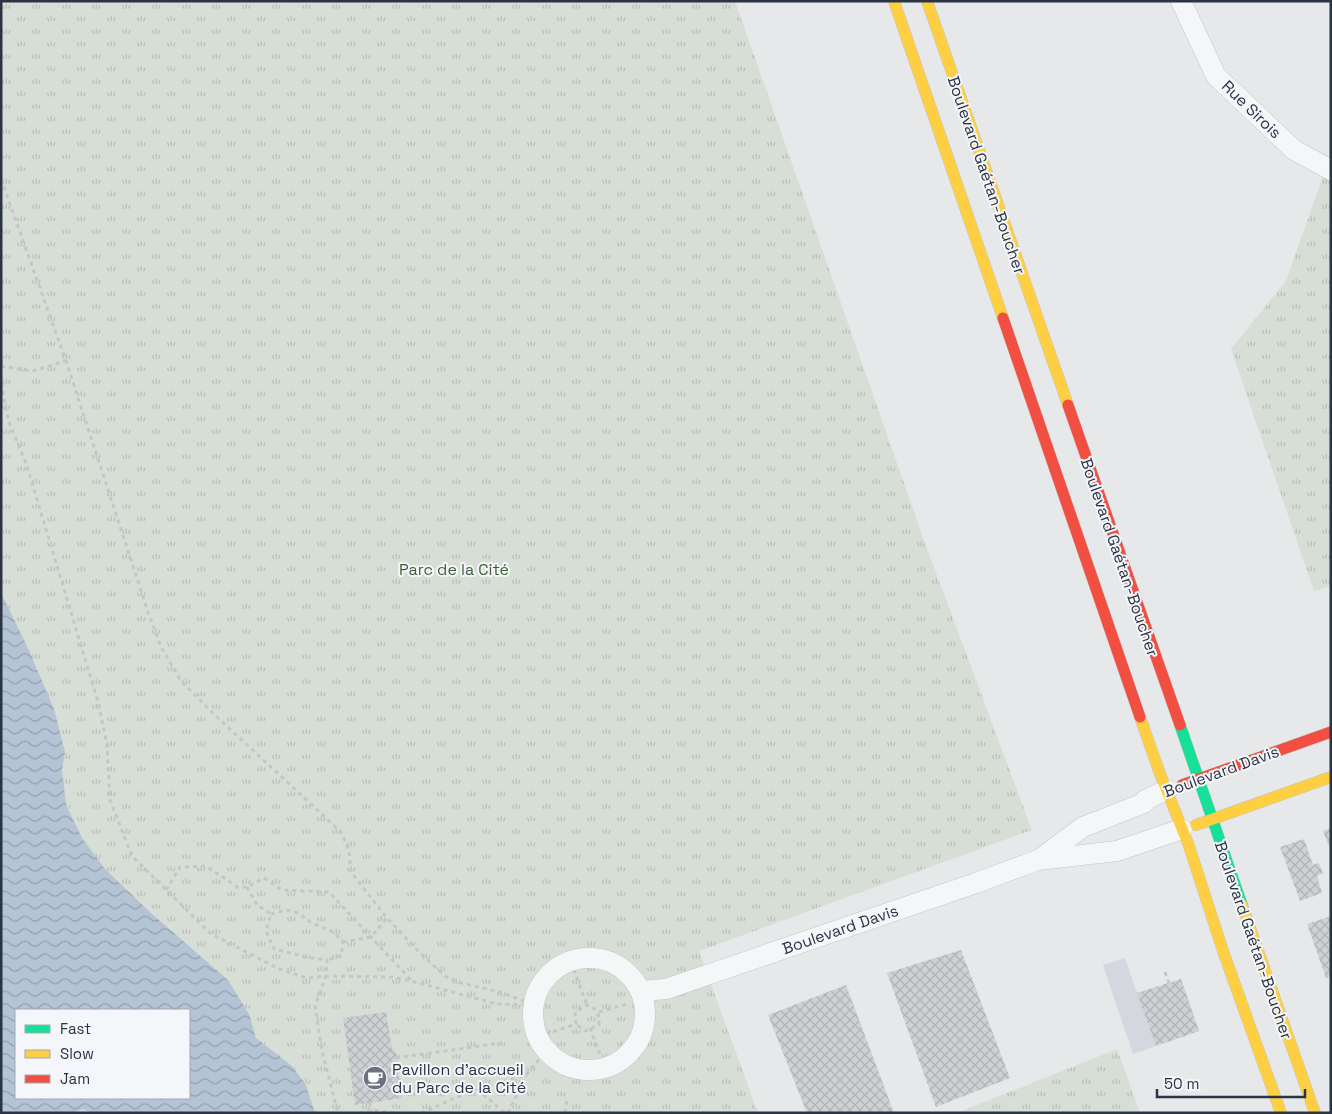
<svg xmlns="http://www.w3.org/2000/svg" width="1332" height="1114" font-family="'Space Grotesk',sans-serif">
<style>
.built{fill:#d4d7dd}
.park{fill:url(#park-tufts);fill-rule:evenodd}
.water{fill:url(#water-waves);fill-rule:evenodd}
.building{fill:url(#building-cross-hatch)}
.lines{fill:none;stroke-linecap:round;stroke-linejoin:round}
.street-casing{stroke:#c4c6c8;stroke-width:21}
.fast-casing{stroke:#c4c6c8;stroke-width:12}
.slow-casing{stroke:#c4c6c8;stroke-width:12}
.jam-casing{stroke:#c4c6c8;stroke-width:12}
.path{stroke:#c5c6ca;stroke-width:3;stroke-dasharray:4 4;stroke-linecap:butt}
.street{stroke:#f5f6f7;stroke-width:20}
.fast{stroke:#16e098;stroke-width:11}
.slow{stroke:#ffcf43;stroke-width:11}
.jam{stroke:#f24e42;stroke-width:11}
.labels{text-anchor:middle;stroke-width:4;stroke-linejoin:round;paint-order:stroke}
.street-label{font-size:16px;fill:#2b3445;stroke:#f4f6f9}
.park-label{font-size:16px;fill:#3f6138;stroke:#f4f6f9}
.poi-label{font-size:16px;fill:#2b3445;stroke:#f4f6f9;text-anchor:start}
</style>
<defs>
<pattern id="park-tufts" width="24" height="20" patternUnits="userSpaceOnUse" patternTransform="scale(1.25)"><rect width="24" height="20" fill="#d6ded6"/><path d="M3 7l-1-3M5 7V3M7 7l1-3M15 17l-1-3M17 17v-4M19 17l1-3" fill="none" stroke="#b8bfb9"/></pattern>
<pattern id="water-waves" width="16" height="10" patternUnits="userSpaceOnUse" patternTransform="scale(1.25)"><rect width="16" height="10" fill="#b4c4d5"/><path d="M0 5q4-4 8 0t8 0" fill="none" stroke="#93a0af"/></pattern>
<pattern id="building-cross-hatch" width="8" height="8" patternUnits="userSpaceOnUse" patternTransform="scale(1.25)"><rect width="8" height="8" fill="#ced0d3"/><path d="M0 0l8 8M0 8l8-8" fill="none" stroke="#b1b3b6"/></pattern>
</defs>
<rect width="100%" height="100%" fill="#e6e8ea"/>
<polygon class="built" points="1125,958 1137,993 1181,979 1199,1031 1133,1054 1103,965"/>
<g class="park">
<path d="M 1,1 L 735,1 L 926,546 L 1032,830 L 699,951 L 758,1113 L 1,1113 ZM 16,1010 L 189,1010 L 189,1098 L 16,1098 Z"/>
<polygon points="1326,168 1331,170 1331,586 1314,591 1231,349 1286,281"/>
<polygon points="1117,1049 1140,1113 957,1113"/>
</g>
<path class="water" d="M 1,593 L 27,646 L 54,709 L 65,752 L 62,770 L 66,805 L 82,838 L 105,869 L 151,913 L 228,980 L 249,1014 L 256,1038 L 292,1066 L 306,1085 L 314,1110 L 318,1113 L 92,1113 L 83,1109 L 72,1113 L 1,1113 ZM 16,1010 L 189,1010 L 189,1098 L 16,1098 Z"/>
<g class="building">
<polygon points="1331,828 1331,851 1323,831"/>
<polygon points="1304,839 1313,865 1319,863 1323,873 1317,876 1322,893 1300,901 1280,847"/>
<polygon points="1331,916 1331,976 1326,978 1307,924"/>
<polygon points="961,950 1010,1078 936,1107 887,973"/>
<polygon points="1181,979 1199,1031 1156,1046 1137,993"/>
<polygon points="846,985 894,1113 807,1113 768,1015"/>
<polygon points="386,1012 392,1049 395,1049 402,1098 355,1105 343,1018"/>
</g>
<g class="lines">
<g class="street-casing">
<g id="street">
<polyline points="1181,1 1216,76 1294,150 1331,170"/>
<polyline points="1040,859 1083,827 1144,803 1145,800 1167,790"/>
<circle cx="589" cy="1014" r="56"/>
<polyline points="641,991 666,989 976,883 1038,860 1117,851 1182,829"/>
</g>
</g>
<g class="fast-casing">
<polyline id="fast" points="1180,725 1242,905"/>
</g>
<g class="slow-casing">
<g id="slow">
<polyline points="894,1 1003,318"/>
<polyline points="927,1 1068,405"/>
<polyline points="1140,717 1159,771 1189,846 1223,951 1281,1113"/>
<polyline points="1196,825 1331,777"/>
<polyline points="1242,905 1315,1113"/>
</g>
</g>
<g class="jam-casing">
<g id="jam">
<polyline points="1003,318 1140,717"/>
<polyline points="1068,405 1180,725"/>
<polyline points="1182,785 1331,732"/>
</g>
</g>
<g class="path">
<polyline points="1,179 66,361 148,612 161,647 181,681 217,717 341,832 349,850 351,872 387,918 417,950 445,976 461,983 500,992 534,1005"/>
<polyline points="1,366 32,371 66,361"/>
<polyline points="1,375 5,406 10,425 26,463 98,702 107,744 110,800 132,856 210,933 279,969 307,978 326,976 393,977 411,981 497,1004 530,1005"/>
<polyline points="247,887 257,905 271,914 266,931 274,949 306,957 327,960 326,976 315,1006 322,1051 338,1113"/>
<polyline points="166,890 180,867 206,866 239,888 247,887 264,878 282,890 329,892 411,980"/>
<polyline points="271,914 286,910 298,913 310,922 333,932 343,942 341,956 327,960"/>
<polyline points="343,942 371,937 387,918"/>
<polyline points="571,962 587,1005"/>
<polyline points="1165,972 1169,983"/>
<polyline points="599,1012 627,1004"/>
<polyline points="590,1028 605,1068"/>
<path d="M 538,1037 L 576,1024 L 575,1012 L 587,1005 C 598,1009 599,1014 599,1025 L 585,1031 L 576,1024"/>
<polyline points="396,1058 500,1043"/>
<polyline points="477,1089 505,1113"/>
<polyline points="369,1102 373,1110"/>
<polyline points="359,1113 373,1110 397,1113"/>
<polyline points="421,1113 476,1089 526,1075 547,1050"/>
<polyline points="508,1113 526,1076"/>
<polyline points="565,1113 567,1097"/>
</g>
<use href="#street" class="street"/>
<use href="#fast" class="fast"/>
<use href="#slow" class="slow"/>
<use href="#jam" class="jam"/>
</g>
<defs>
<g id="cafe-disc" transform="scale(1.25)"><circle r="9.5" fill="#6c737f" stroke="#f4f6f9"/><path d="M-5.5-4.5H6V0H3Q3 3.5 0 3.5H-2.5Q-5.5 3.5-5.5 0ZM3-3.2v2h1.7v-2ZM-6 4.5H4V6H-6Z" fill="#fff"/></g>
</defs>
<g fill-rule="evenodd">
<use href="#cafe-disc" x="375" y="1078"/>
</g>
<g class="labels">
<g class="street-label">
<text transform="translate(1252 109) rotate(44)" y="6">Rue Sirois</text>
<text transform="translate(987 175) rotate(71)" y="6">Boulevard Gaétan-Boucher</text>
<text transform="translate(1120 557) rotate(71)" y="6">Boulevard Gaétan-Boucher</text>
<text transform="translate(1221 771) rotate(-20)" y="6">Boulevard Davis</text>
<text transform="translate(840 929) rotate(-19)" y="6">Boulevard Davis</text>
<text transform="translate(1254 940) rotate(71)" y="6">Boulevard Gaétan-Boucher</text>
</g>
<g class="park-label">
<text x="454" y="575">Parc de la Cité</text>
</g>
<g class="poi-label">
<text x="392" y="1075">Pavillon d'accueil<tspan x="392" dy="18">du Parc de la Cité</tspan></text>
</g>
</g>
<rect width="1332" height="1114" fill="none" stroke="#2b3445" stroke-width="5"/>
<rect x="15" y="1009" width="175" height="90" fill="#f4f6f9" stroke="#a4a8b1"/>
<rect x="25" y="1025" width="25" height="8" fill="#16e098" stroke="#a4a8b1"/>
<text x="60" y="1034" font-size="15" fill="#2b3445">Fast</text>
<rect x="25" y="1050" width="25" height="8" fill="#ffcf43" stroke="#a4a8b1"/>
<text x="60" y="1059" font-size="15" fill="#2b3445">Slow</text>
<rect x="25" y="1075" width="25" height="8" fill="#f24e42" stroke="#a4a8b1"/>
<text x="60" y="1084" font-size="15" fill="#2b3445">Jam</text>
<path d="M1157 1089v8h148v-8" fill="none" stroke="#2b3445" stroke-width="2.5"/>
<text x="1164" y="1089" font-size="15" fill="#2b3445" stroke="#f4f6f9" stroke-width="4" paint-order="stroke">50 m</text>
</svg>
